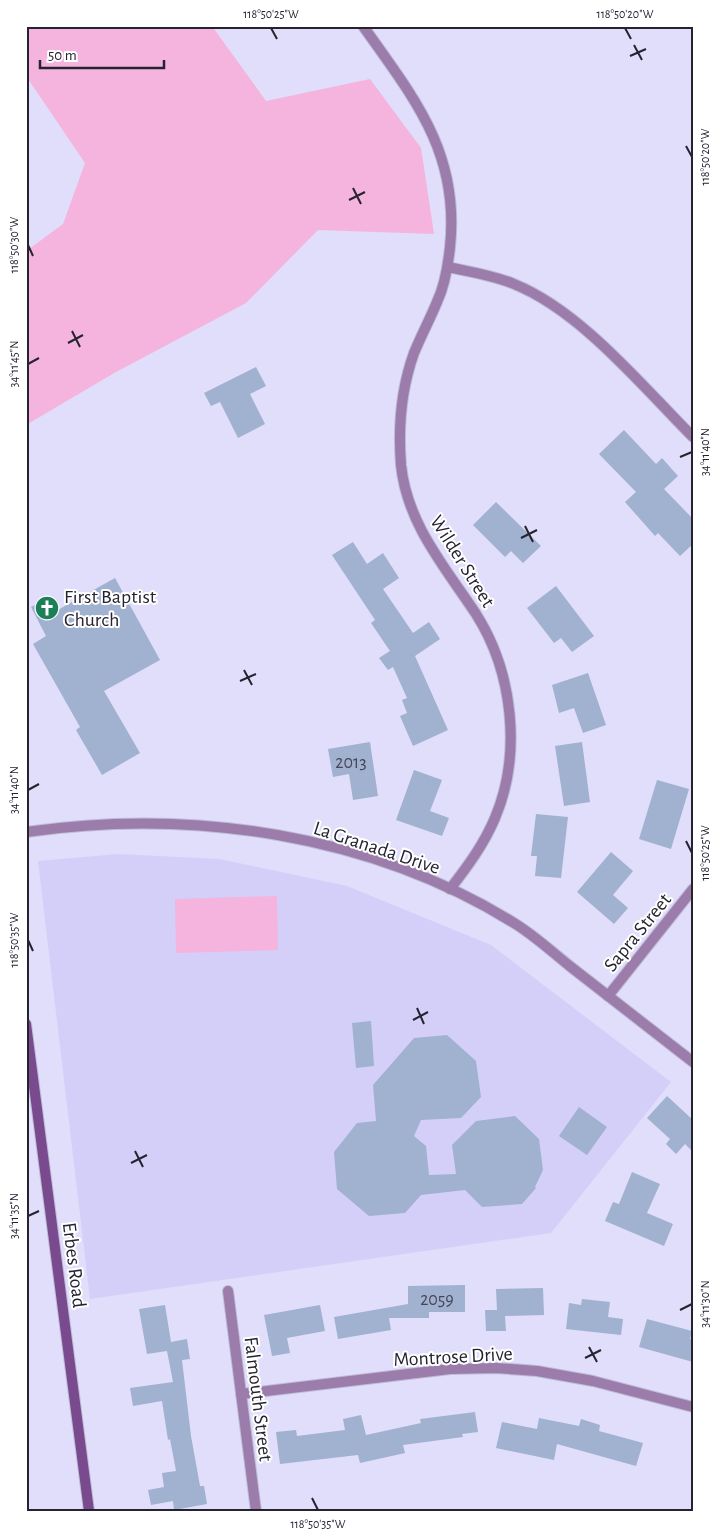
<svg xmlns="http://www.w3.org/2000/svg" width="719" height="1537" font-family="'Alegreya Sans',sans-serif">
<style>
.built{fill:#d3cff9}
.green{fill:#f4b4dd}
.building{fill:#a1b1d0}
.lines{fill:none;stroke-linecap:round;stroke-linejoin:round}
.minor-casing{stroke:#bebcd6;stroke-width:12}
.tertiary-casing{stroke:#bebcd6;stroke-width:12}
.secondary-casing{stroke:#bebcd6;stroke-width:12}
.minor{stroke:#9c7cab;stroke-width:10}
.tertiary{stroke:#9c7cab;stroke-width:10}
.secondary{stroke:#7a4a8f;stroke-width:10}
.ticks{fill:none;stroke:#252330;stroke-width:2}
.labels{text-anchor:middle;stroke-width:4;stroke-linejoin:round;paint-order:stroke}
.number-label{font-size:18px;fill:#444658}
.street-label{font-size:20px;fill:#252330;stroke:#fff}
.poi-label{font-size:20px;fill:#252330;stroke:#fff;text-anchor:start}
.neatline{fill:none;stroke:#252330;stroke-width:2}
.ticks-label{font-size:12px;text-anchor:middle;fill:#252330}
</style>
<rect width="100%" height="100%" fill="#e0defa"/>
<polygon class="built" points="118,854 220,859 347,886 491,945 671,1082 551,1233 90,1299 38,861"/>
<g class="green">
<polygon points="26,26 212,26 266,101 370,79 421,148 434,234 318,230 246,303 116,372 26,425 26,248 29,249 63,224 85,163 26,76"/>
<polygon points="277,896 278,950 176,953 175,899"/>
</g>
<g class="building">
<polygon points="256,367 266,386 250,394 265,424 238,438 220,402 211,406 204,393"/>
<polygon points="624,430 656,464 662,458 678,476 664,489 693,519 693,544 680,556 658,533 655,536 625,502 636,492 599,454"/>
<polygon points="496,502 541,546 523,563 511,551 505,557 473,525"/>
<polygon points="353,542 367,564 383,553 399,578 383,589 413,633 429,622 440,639 415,656 448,730 413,746 400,716 407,713 402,700 407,698 393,667 388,670 379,658 390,651 371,623 375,620 332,555"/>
<polygon points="115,578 160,660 104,691 140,753 102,775 76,730 80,727 33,644 46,636 31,607 49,598 56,611"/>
<polygon points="556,586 594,636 572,652 561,638 554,643 527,608"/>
<polygon points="588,673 606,725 583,733 574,708 559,713 552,685"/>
<polygon points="370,742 378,796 353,800 349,774 333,777 328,749"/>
<polygon points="582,742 590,802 564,806 555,746"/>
<polygon points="414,770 442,780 430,811 449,818 442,836 396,820"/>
<polygon points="657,780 689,789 671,849 639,839"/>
<polygon points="536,814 568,817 561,878 535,876 537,856 531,856"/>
<polygon points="611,852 633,871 613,895 628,908 614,924 577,892"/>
<polygon points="371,1021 374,1066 356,1068 352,1023"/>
<polygon points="447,1035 476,1061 481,1097 461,1118 421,1120 414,1136 426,1146 429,1175 456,1174 452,1145 476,1121 515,1116 539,1139 543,1170 535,1187 536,1188 522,1204 482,1207 465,1190 421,1195 405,1213 369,1216 337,1189 334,1152 357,1123 376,1121 373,1085 414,1038"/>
<polygon points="667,1096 693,1120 693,1152 685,1144 676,1154 666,1144 670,1139 647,1118"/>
<polygon points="579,1107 607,1127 587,1155 559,1136"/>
<polygon points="632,1172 660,1184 647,1213 673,1224 664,1246 605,1221 613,1202 619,1204"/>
<polygon points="465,1285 465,1312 429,1312 429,1318 389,1318 391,1330 338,1339 334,1317 408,1304 408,1286"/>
<polygon points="543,1288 544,1315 505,1316 506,1331 486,1331 485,1310 497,1310 496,1289"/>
<polygon points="582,1299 610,1302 608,1317 623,1319 621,1335 566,1329 569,1303 581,1305"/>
<polygon points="165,1305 171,1342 187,1339 190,1359 182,1360 191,1436 200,1486 204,1486 207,1504 174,1510 173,1501 151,1505 148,1490 164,1487 162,1473 176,1471 170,1439 168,1440 162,1401 133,1406 130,1388 173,1382 167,1351 147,1354 139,1309"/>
<polygon points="320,1305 325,1331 287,1338 290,1353 272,1356 264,1315"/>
<polygon points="647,1319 692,1331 690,1339 693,1340 693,1362 639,1347"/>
<polygon points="475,1412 478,1432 462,1434 463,1437 403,1445 405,1453 360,1463 358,1455 280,1464 276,1432 296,1430 297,1436 345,1430 343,1419 361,1415 366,1435 421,1423 420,1419"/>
<polygon points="539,1418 579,1426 581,1419 600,1425 599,1431 643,1443 636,1466 557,1444 554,1460 496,1448 502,1422 537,1429"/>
</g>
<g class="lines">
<g class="minor-casing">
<g id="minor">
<path d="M 363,26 C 414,98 460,153 450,247 C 448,266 445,285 437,302 C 430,319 421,336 414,353 C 401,389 398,427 401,465 C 407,524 445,567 476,614 C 513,672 522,754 495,818 C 484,844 468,866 450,889"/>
<path d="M 448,267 C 470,272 493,275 514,284 C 581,311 642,386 693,437"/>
<polyline points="608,996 693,889"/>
<polyline points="228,1291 256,1511"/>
<polyline points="241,1394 450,1369 496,1368 537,1371 593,1381 693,1407"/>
</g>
</g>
<g class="tertiary-casing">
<path id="tertiary" d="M 26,832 C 191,808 371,834 514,923 C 534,935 552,952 571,967 C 611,998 652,1030 693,1062"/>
</g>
<g class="secondary-casing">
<polyline id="secondary" points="26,1024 89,1511"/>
</g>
<use href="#minor" class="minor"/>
<use href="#tertiary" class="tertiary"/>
<use href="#secondary" class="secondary"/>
</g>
<path class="ticks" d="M 271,28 L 277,39M 625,28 L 631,39M 634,45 L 642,60M 630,56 L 646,49M 686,146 L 692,157M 353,188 L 361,204M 349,200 L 365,192M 28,245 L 33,256M 72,331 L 80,347M 68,343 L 83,335M 28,364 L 39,358M 680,457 L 692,452M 525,526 L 533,542M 521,538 L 537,530M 244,670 L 252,685M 240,681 L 256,674M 28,790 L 39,784M 686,841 L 692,853M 28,940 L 33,951M 417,1008 L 424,1024M 413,1020 L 428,1012M 135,1151 L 143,1167M 131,1163 L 147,1155M 28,1216 L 39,1211M 680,1310 L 692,1304M 589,1347 L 597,1362M 585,1358 L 601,1350M 312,1498 L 318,1510"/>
<defs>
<g id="church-disc" transform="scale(1.25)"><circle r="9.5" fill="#1b7f58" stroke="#fff"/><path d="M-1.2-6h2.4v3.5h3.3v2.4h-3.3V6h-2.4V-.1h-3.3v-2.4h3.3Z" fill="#fff"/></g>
</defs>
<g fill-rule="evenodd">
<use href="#church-disc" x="47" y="608"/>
</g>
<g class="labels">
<g class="number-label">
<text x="351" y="768">2013</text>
<text x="437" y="1305">2059</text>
</g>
<g class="street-label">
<text transform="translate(463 561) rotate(58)" y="7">Wilder Street</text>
<text transform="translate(377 847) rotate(18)" y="7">La Granada Drive</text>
<text transform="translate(637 932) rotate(-51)" y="7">Sapra Street</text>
<text transform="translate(75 1265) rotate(83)" y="7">Erbes Road</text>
<text transform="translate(453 1356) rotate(-3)" y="7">Montrose Drive</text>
<text transform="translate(259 1399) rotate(83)" y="7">Falmouth Street</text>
</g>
<g class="poi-label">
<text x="64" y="603">First Baptist<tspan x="64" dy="23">Church</tspan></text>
</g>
</g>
<rect width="719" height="1537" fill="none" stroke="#ffffff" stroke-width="55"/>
<path d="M40 60v8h124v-8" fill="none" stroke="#252330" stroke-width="2.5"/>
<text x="48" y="60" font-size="15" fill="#252330" stroke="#ffffff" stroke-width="4" paint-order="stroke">50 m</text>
<rect x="28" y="28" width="664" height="1482" class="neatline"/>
<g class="ticks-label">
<text x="271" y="18">118°50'25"W</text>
<text x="625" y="18">118°50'20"W</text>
<text transform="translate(705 157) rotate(-90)" y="4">118°50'20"W</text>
<text transform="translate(14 245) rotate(-90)" y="4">118°50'30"W</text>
<text transform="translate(14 364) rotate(-90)" y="4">34°11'45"N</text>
<text transform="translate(705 452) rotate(-90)" y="4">34°11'40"N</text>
<text transform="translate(14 790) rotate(-90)" y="4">34°11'40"N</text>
<text transform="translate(705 853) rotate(-90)" y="4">118°50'25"W</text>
<text transform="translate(14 940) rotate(-90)" y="4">118°50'35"W</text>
<text transform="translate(14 1216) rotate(-90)" y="4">34°11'35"N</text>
<text transform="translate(705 1304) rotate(-90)" y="4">34°11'30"N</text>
<text x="318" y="1528">118°50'35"W</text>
</g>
</svg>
